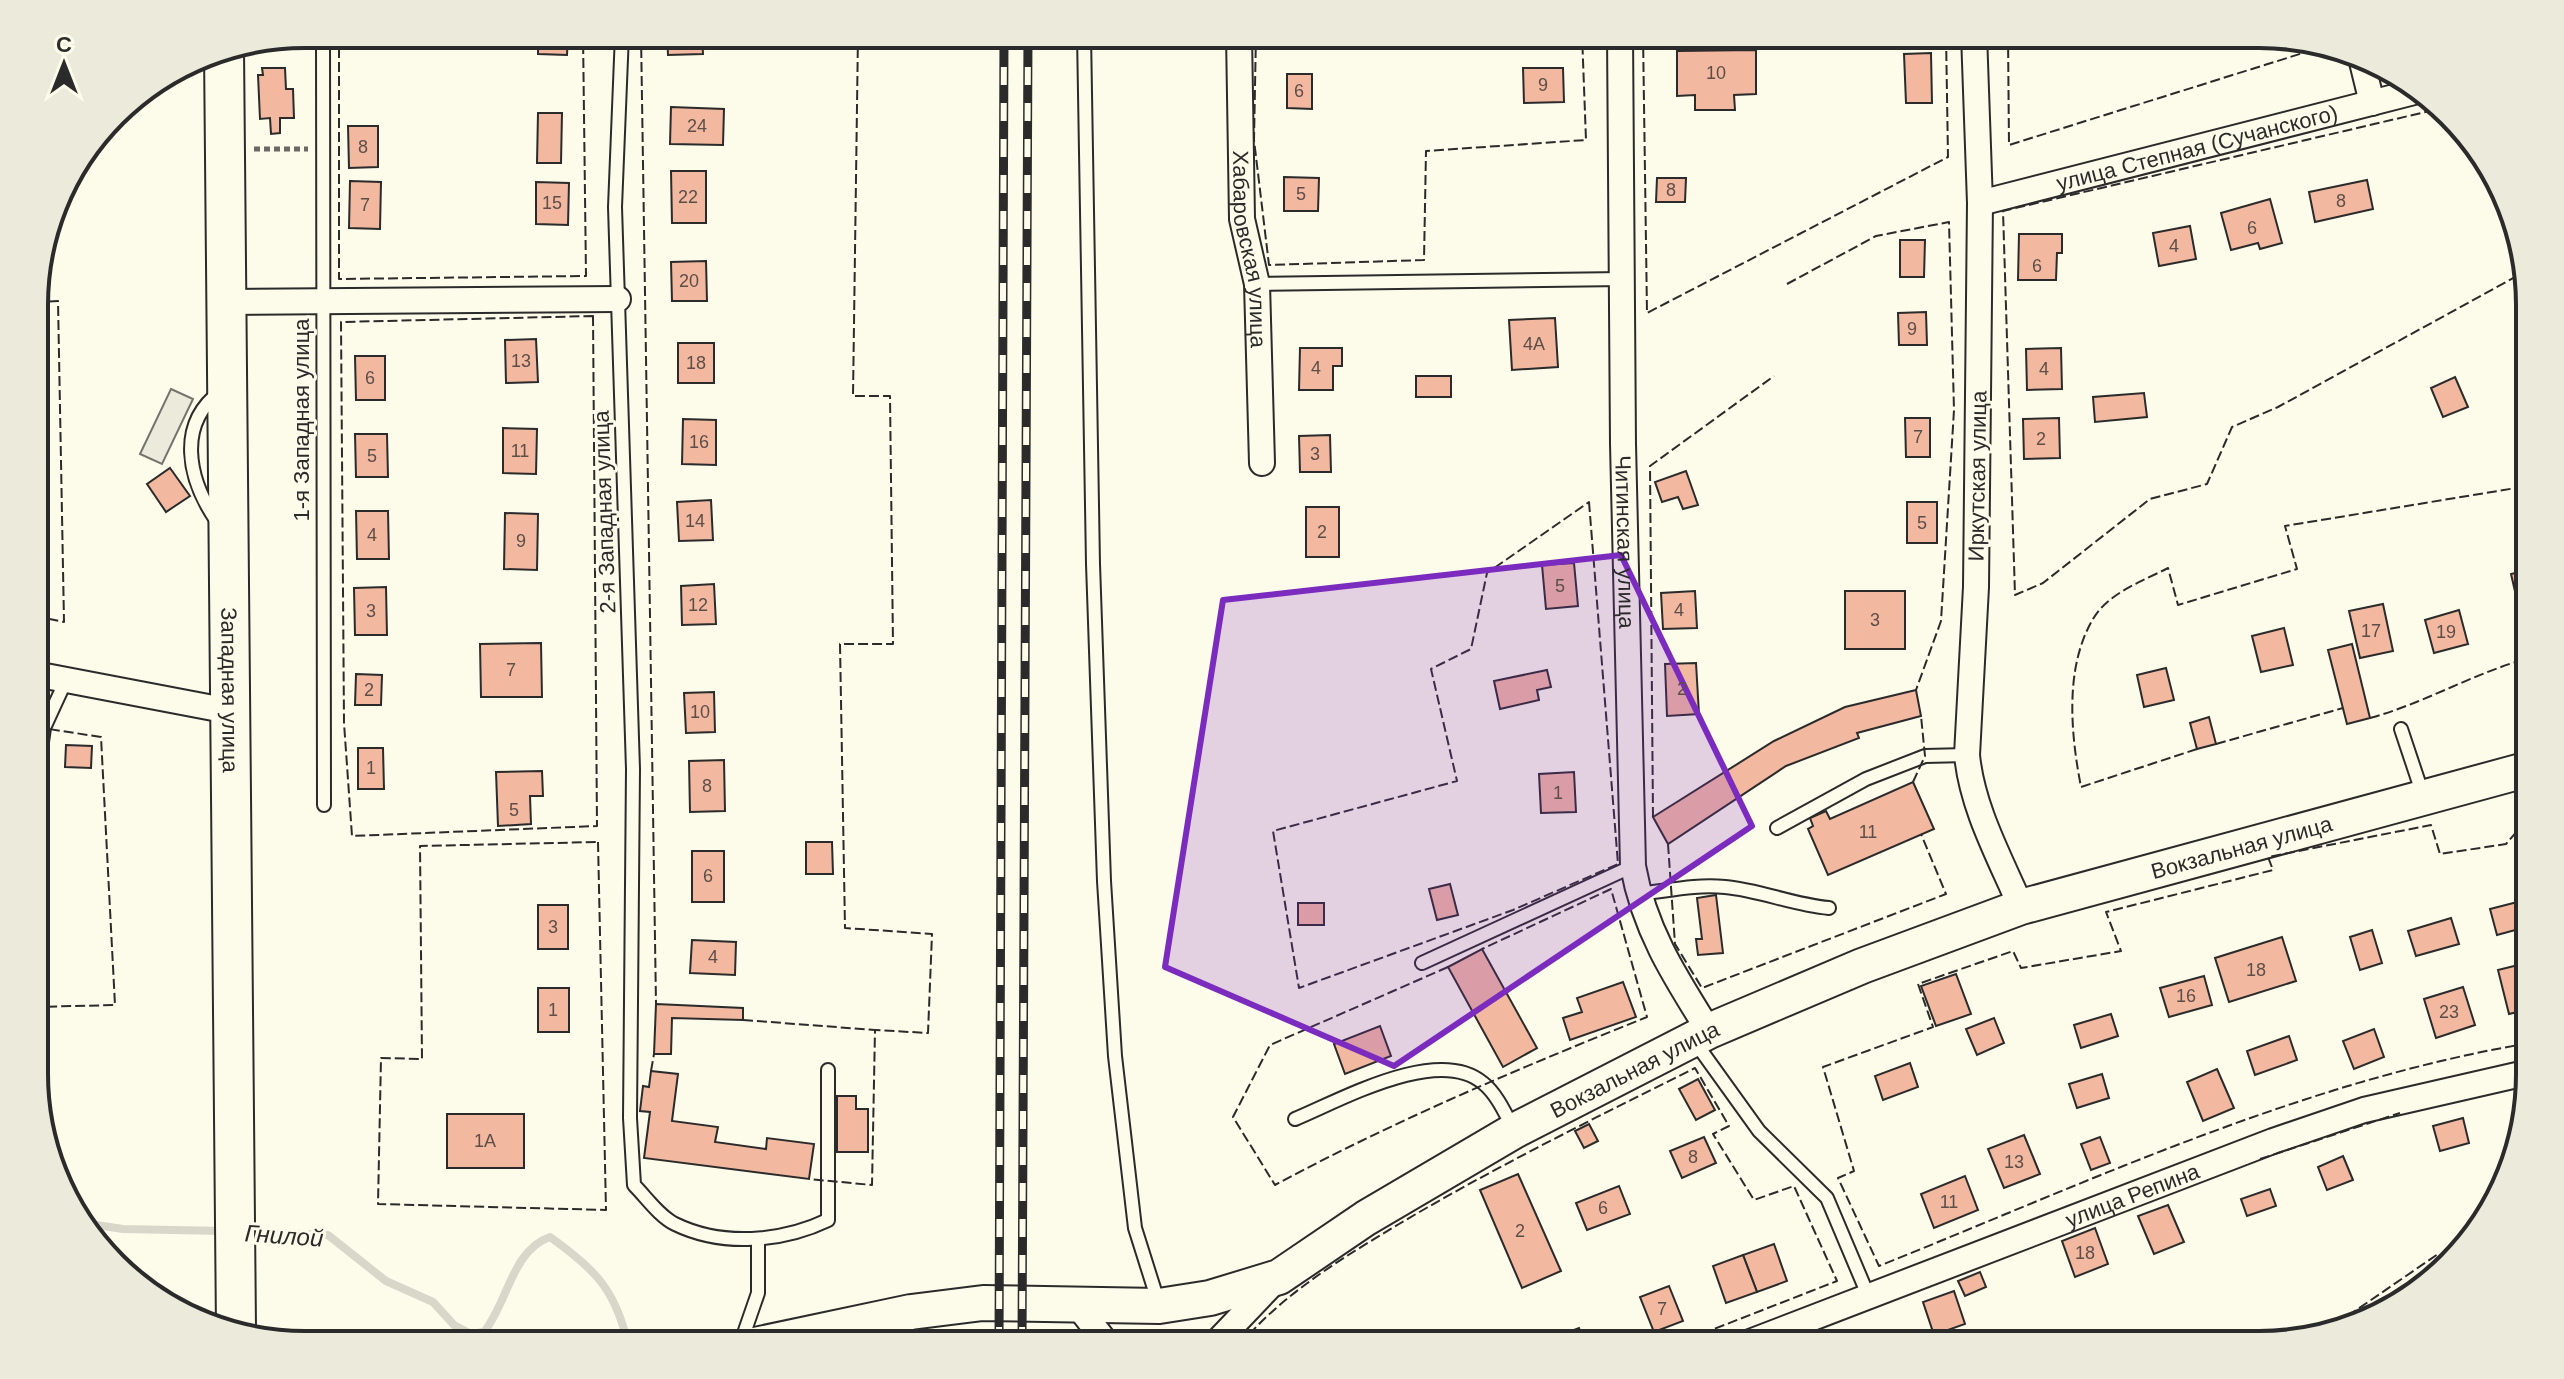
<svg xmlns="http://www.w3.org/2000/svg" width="2564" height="1379" font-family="Arial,sans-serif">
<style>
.parking{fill:#eceadb;stroke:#74746e;stroke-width:2}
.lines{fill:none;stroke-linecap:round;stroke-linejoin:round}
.stream{stroke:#d8d7c9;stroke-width:8}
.building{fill:#f2b8a0;stroke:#2b2b2b;stroke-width:2}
.lane-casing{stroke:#2b2b2b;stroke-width:16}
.street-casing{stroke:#2b2b2b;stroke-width:28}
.secondary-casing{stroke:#2b2b2b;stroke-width:38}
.primary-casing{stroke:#2b2b2b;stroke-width:42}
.path{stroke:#6a6964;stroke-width:5;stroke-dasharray:6 4;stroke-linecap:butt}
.lane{stroke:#fdfbea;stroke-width:12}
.street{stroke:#fdfbea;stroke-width:24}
.secondary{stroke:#fdfbea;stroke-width:34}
.primary{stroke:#fdfbea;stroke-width:38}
.rail-casing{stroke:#2b2b2b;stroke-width:9}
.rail{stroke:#fdfbea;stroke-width:6;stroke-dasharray:18;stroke-linecap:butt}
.fence{stroke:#2b2b2b;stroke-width:2;stroke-dasharray:10 4;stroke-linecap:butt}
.marked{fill:#7b2cbf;fill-opacity:0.2;stroke:#7b2cbf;stroke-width:6;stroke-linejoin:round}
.labels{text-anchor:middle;stroke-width:6;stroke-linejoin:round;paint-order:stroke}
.number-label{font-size:18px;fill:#5d4e48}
.street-label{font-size:22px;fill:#2b2b2b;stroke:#fdfbea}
.water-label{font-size:24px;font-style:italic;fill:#2b2b2b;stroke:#fdfbea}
.rim{fill:none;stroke:#2b2b2b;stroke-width:4}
</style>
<rect width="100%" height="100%" fill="#fdfbea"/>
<polygon class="parking" points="171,389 193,399 162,464 140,454"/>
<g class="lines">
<g class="stream">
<polyline points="83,1223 123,1229 224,1231"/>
<path d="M 245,1232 L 328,1235 L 386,1281 L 433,1302 L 454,1325 L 471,1334 L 484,1332 C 508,1302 512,1250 550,1237 C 595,1269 616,1290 628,1345"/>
</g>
</g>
<g class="building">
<polygon points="538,34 568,34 567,55 538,54"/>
<polygon points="667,34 702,34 703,54 668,55"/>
<polygon points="1756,50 1756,94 1734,95 1735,110 1695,110 1695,95 1677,96 1677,51"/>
<polygon points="1931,53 1932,103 1906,103 1904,54"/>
<polygon points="262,68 285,68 286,89 293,89 294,118 280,118 280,133 271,134 270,118 260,119 258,75 263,75"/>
<polygon points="1523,68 1563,68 1564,102 1524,103"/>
<polygon points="1287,74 1312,74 1312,109 1287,108"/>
<polygon points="671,107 724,109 723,145 670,144"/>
<polygon points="538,113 562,113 561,163 537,163"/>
<polygon points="348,126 378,126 378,167 349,168"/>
<polygon points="671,171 706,171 706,223 672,223"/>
<polygon points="1284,177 1319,178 1318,211 1284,211"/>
<polygon points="1657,178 1686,178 1685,202 1656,202"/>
<polygon points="2367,180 2373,209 2315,222 2309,192"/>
<polygon points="350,181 381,182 380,229 349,228"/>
<polygon points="536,182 569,183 568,225 536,224"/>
<polygon points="2270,199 2282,243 2260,249 2258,243 2231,250 2221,213"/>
<polygon points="2190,226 2196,259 2159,266 2153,233"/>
<polygon points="2019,234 2062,234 2062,253 2057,253 2056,280 2018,280"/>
<polygon points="1900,240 1925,240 1924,277 1900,277"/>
<polygon points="706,261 707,301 672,301 671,262"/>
<polygon points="1926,312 1927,345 1899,345 1898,313"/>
<polygon points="1555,318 1558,367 1512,370 1509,320"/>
<polygon points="536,339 538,382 506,383 505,340"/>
<rect x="678" y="343" width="36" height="40"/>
<polygon points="1300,348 1342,348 1342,366 1333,366 1333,390 1299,390"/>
<polygon points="2061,348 2062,389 2027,390 2026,349"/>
<polygon points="355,356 385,356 385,400 356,400"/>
<rect x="1416" y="376" width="35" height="21"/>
<polygon points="2455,377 2468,407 2443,417 2431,388"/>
<polygon points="2144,393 2147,417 2095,422 2093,397"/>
<polygon points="1905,418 1930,418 1930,457 1906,457"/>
<polygon points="2059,418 2060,458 2024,459 2023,419"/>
<polygon points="683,419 716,420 716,465 682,464"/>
<polygon points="503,428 537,429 536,474 503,473"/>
<polygon points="355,434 387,434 388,477 356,477"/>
<polygon points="1330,435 1331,472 1300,472 1299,436"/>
<polygon points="170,468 190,496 166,512 147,484"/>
<polygon points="1686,471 1698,505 1683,509 1678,497 1662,502 1655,482"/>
<polygon points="711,500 713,540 679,541 677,502"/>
<rect x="1907" y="502" width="30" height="41"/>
<rect x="1306" y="507" width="33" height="50"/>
<polygon points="356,511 388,511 389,559 357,559"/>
<polygon points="505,513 538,514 537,570 504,569"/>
<polygon points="1574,563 1578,606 1546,609 1542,565"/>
<polygon points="2529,570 2529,611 2520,613 2511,574"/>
<polygon points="714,584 716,624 682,625 681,586"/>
<polygon points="386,587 387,635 355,635 354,588"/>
<polygon points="1695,591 1697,628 1663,629 1661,593"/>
<rect x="1845" y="591" width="60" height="58"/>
<polygon points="2383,604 2393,651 2360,658 2349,611"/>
<polygon points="2459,610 2468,644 2434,653 2425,620"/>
<polygon points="2284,628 2293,665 2261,672 2252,636"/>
<polygon points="541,643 542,697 481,697 480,644"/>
<polygon points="2352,644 2370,718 2347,724 2328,650"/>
<polygon points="1696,663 1699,714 1667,716 1665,664"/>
<polygon points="2166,668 2174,700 2144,707 2137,675"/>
<polygon points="1547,670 1551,687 1537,690 1539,700 1500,709 1494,681"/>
<polygon points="356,674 382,675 381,705 355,705"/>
<polygon points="1916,690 1921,716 1857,733 1859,738 1786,766 1668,844 1653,817 1774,741 1845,707"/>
<polygon points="714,692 715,732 686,733 684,693"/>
<polygon points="2209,717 2216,744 2197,749 2190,723"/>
<polygon points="66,745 92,746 91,768 65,767"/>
<polygon points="358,748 383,748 384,789 358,789"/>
<polygon points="724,760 725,811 690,812 689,761"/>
<polygon points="542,771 543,796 530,796 531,824 498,826 496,772"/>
<polygon points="1574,772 1576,812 1541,813 1539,774"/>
<polygon points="1913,782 1934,829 1828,875 1808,829 1813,826 1810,818 1826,811 1830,819"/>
<polygon points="806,842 832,842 833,874 806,874"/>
<rect x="692" y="851" width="32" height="51"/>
<polygon points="1450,884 1458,915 1437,920 1429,889"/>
<polygon points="1716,895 1723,953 1698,955 1696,939 1702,939 1697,898"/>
<polygon points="2529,899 2530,926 2497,935 2490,909"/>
<rect x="1298" y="903" width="26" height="22"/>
<rect x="538" y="905" width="30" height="44"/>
<polygon points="2451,918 2459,944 2416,956 2408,931"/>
<polygon points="2372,930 2382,963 2360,970 2350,937"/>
<polygon points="2282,937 2296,981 2229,1002 2215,958"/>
<polygon points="692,940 736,942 735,975 690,973"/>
<polygon points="1482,949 1537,1048 1503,1067 1448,967"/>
<polygon points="2530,962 2530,1009 2509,1014 2498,970"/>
<polygon points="1956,974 1971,1014 1936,1026 1921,986"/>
<polygon points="2204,976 2212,1005 2169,1017 2160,988"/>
<polygon points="1623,982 1636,1017 1570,1040 1563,1018 1582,1012 1577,998"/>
<polygon points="2463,987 2475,1025 2436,1038 2424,999"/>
<rect x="538" y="988" width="31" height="44"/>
<polygon points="656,1004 743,1008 743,1020 672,1018 671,1054 654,1054"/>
<polygon points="2111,1014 2118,1036 2081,1048 2074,1025"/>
<polygon points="1994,1018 2004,1043 1977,1055 1966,1029"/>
<polygon points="1380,1026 1391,1056 1345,1074 1334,1044"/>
<polygon points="2374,1029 2384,1057 2354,1069 2343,1041"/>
<polygon points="2289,1036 2297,1060 2255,1075 2247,1051"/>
<polygon points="1910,1063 1918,1087 1883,1100 1875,1076"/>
<polygon points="2217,1069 2234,1108 2203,1121 2187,1082"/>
<polygon points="651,1071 678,1074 672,1121 718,1127 715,1142 766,1149 767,1138 814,1144 809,1179 644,1158 650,1112 640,1111 643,1086 649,1087"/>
<polygon points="2102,1074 2109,1098 2077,1108 2069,1084"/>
<polygon points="1698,1079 1715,1110 1696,1120 1679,1089"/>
<polygon points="837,1096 856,1096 856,1109 868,1109 868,1152 837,1152"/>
<rect x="447" y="1114" width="77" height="54"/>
<polygon points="2463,1118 2469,1143 2440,1151 2433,1126"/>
<polygon points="1589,1124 1598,1141 1584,1148 1575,1131"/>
<polygon points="2024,1135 2040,1174 2004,1188 1988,1149"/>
<polygon points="1704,1137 1716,1163 1682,1178 1670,1151"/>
<polygon points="2100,1137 2110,1163 2091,1170 2081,1144"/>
<polygon points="2343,1156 2353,1180 2327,1190 2318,1167"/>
<polygon points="1518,1174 1561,1271 1522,1288 1480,1190"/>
<polygon points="1965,1176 1978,1210 1934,1228 1921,1194"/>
<polygon points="1619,1186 1630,1214 1587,1230 1576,1203"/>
<polygon points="2270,1189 2276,1206 2247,1216 2241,1199"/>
<polygon points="2168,1205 2184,1242 2154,1254 2138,1216"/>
<polygon points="2095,1228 2108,1264 2075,1277 2062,1241"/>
<polygon points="1774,1244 1787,1281 1757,1292 1743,1255"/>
<polygon points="1743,1255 1757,1292 1726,1303 1713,1266"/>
<polygon points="1980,1272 1986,1287 1965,1296 1958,1281"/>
<polygon points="1669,1286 1683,1321 1654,1332 1640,1297"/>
<polygon points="1954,1291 1965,1324 1934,1335 1923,1302"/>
<polygon points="1579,1328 1585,1345 1539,1345 1539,1343"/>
</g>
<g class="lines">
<g class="lane-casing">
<g id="lane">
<polyline points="323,34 324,805"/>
<path d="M 622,34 L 615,207 L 633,769 L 630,1118 L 634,1185 C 646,1197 659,1216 675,1224 C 722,1247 782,1242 828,1220 L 828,1070"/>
<polyline points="1084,34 1093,564 1104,881 1115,1056 1135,1228 1158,1301"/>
<polyline points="1257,284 1624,279"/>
<path d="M 216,520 C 188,479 176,424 221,391"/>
<polyline points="2401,729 2423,795"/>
<polyline points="36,784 44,728 67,678"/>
<polyline points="1777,828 1866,779 1925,756 1967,755"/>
<path d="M 1638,894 C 1667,891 1695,884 1725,887 C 1760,890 1793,905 1829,908"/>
<polyline points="1422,963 1633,866"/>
<polyline points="1695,1042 1759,1131 1827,1198 1868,1295"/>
<path d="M 1295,1119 C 1341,1100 1438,1045 1483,1083 C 1497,1094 1506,1115 1514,1130"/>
<polyline points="740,1345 758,1293 758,1240"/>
</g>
</g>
<g class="street-casing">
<g id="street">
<path id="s1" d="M 1239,34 L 1242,219 L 1257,284 L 1262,463"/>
<path id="s2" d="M 1620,34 L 1623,444 L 1633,866 C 1644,929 1675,977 1709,1031"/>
<path d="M 1974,34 L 1980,203 L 1976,587 L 1967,755 C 1972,808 2000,858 2021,907"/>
<polyline points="2361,58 2372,103"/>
<path id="s3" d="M 1980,203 L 2414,92"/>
<polyline points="227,302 618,299"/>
<polyline points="35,674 229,711"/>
<polyline points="1077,1305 1108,1345"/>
<polyline points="1214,1345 1274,1282"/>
<path id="s4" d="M 1742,1345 L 2273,1141 L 2364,1110 L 2530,1072"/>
</g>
</g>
<g class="secondary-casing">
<g id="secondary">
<path id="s5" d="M 755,1345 L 911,1312 L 983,1303 L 1159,1306 L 1210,1298 L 1279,1277 L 1366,1218 L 1514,1131 L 1709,1031 L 1862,966 L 2021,907 L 2529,769"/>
</g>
</g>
<g class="primary-casing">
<g id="primary">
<path id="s6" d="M 224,50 L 236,1329"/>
</g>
</g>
<polyline class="path" points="254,149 308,149"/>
<use href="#lane" class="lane"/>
<use href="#street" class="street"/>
<use href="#secondary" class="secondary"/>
<use href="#primary" class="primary"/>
<g class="rail-casing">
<g id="rail">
<polyline points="999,1345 1004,34"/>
<polyline points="1022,1345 1028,34"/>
</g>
</g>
<use href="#rail" class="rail"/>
<g class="fence">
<polyline points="339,34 339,279 586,276 583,34"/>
<polyline points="641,34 656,1004"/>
<polyline points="858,34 853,396 890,396 893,644 840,644 845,928 932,934 928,1033 875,1030"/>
<polyline points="1256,34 1254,140 1269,265 1424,260 1426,151 1586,140 1582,34"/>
<polyline points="1643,34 1647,313 1948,157 1946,34"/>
<polyline points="2008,34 2009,145 2319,48"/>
<polyline points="2434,110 2003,211 2015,595 2043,583 2150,499 2207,484 2232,427 2278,407 2528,270"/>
<polyline points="1787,284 1876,236 1949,222 1954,410 1941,621 1916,690"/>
<polyline points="35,302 58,301 64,622 35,616"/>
<polygon points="593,316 597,826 352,836 344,723 341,322"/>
<polygon points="1589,502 1618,864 1513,910 1299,988 1273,831 1457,781 1431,669 1471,649 1487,573"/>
<path d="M 2370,718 C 2425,703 2474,673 2529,658"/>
<polyline points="36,727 101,737 115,1005 36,1007"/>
<polyline points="2216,744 2343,708"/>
<path d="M 2197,749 L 2081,787 C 2071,735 2064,668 2093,619 C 2108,593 2143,581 2168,568 L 2178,605 L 2297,569 L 2285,526 L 2528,486"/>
<polyline points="1913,782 1925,756 1921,716"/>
<polyline points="1653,817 1650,466 1774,376"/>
<path d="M 2529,827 L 2519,829 L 2506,844 L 2440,854 L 2431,825 L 2268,857 L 2273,870 L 2106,912 L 2121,951 L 2021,968 L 2013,951 L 1918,984 L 1933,1027 L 1823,1067 L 1854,1171 L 1838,1178 L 1879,1266 C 2091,1181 2302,1081 2530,1043"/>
<polygon points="598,842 606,1210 378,1204 381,1058 422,1059 420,846"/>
<polyline points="1668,844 1675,944 1702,988 1946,894 1921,834"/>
<path d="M 1448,967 L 1270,1045 L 1233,1117 L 1275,1185 C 1396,1120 1520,1068 1647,1017 L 1611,889 L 1482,949"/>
<polyline points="743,1020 875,1030 872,1185 809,1179"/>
<polyline points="651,1071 654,1054"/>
<polyline points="2260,1159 2400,1113"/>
<polyline points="2336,1324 2438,1254"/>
<path d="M 1240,1345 C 1282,1294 1344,1257 1399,1224 C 1495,1167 1595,1118 1695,1068 L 1729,1126 L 1713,1134 L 1754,1200 L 1794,1186 L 1837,1281 L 1673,1345"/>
</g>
</g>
<path class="marked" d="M 1621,555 L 1752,826 L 1394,1066 L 1165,967 L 1223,600 Z"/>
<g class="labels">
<g class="number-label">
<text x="1716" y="79">10</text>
<text x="1543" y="91">9</text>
<text x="1299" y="97">6</text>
<text x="697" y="132">24</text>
<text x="363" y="153">8</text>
<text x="1671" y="196">8</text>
<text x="1301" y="200">5</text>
<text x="688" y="203">22</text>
<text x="2341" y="207">8</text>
<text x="552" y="209">15</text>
<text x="365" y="211">7</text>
<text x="2252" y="234">6</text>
<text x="2174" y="252">4</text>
<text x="2037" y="272">6</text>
<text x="689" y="287">20</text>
<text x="1912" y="335">9</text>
<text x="1534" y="350">4А</text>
<text x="521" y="367">13</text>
<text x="696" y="369">18</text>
<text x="1316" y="374">4</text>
<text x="2044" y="375">4</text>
<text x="370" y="384">6</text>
<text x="1918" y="443">7</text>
<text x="2041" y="445">2</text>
<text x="699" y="448">16</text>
<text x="520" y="457">11</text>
<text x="1315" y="460">3</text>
<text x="372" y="462">5</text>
<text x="695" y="527">14</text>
<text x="1922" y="529">5</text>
<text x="1322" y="538">2</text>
<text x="372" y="541">4</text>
<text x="521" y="547">9</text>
<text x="1560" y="592">5</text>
<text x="698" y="611">12</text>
<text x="1679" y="616">4</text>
<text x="371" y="617">3</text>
<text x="1875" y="626">3</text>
<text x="2371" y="637">17</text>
<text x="2446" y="638">19</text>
<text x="511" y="676">7</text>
<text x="1682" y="695">2</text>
<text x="369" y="696">2</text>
<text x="700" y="718">10</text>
<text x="371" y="774">1</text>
<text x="707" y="792">8</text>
<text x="1558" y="799">1</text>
<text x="514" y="816">5</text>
<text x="1868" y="838">11</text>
<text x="708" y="882">6</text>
<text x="553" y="933">3</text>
<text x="713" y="963">4</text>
<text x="2256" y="976">18</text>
<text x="2186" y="1002">16</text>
<text x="553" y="1016">1</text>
<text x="2449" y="1018">23</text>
<text x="485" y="1147">1А</text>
<text x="1693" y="1163">8</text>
<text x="2014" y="1168">13</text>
<text x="1949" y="1208">11</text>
<text x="1603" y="1214">6</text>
<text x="1520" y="1237">2</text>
<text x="2085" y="1259">18</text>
<text x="1662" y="1315">7</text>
</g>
<g class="street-label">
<text dy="8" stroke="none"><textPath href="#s3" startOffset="224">улица Степная (Сучанского)</textPath></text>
<text dy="8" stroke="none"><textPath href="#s1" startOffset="216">Хабаровская улица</textPath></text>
<text transform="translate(301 420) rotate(-90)" y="8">1-я Западная улица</text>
<text transform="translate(1977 476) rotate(-89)" y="8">Иркутская улица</text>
<text transform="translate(604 512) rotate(-92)" y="8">2-я Западная улица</text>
<text dy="8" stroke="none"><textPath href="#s2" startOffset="508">Читинская улица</textPath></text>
<text dy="8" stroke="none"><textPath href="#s6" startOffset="640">Западная улица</textPath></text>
<text dy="8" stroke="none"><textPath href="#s5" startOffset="1592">Вокзальная улица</textPath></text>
<text dy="8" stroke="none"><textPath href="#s5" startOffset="944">Вокзальная улица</textPath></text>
<text dy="8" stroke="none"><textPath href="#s4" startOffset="418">улица Репина</textPath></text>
</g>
<g class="water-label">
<text transform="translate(284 1236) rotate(4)" y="8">Гнилой</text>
</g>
</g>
<path d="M0 0H2564V1379H0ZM305 48H2259A257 257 0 0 1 2516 305V1074A257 257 0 0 1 2259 1331H305A257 257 0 0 1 48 1074V305A257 257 0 0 1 305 48Z" fill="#eceadb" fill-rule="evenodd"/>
<path class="rim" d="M305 48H2259A257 257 0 0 1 2516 305V1074A257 257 0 0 1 2259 1331H305A257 257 0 0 1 48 1074V305A257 257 0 0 1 305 48Z"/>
<g transform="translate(64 64)" stroke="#fdfbea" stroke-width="6" paint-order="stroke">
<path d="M0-6L14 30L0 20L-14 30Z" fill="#2b2b2b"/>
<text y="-12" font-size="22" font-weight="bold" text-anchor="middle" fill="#2b2b2b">С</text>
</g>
</svg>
